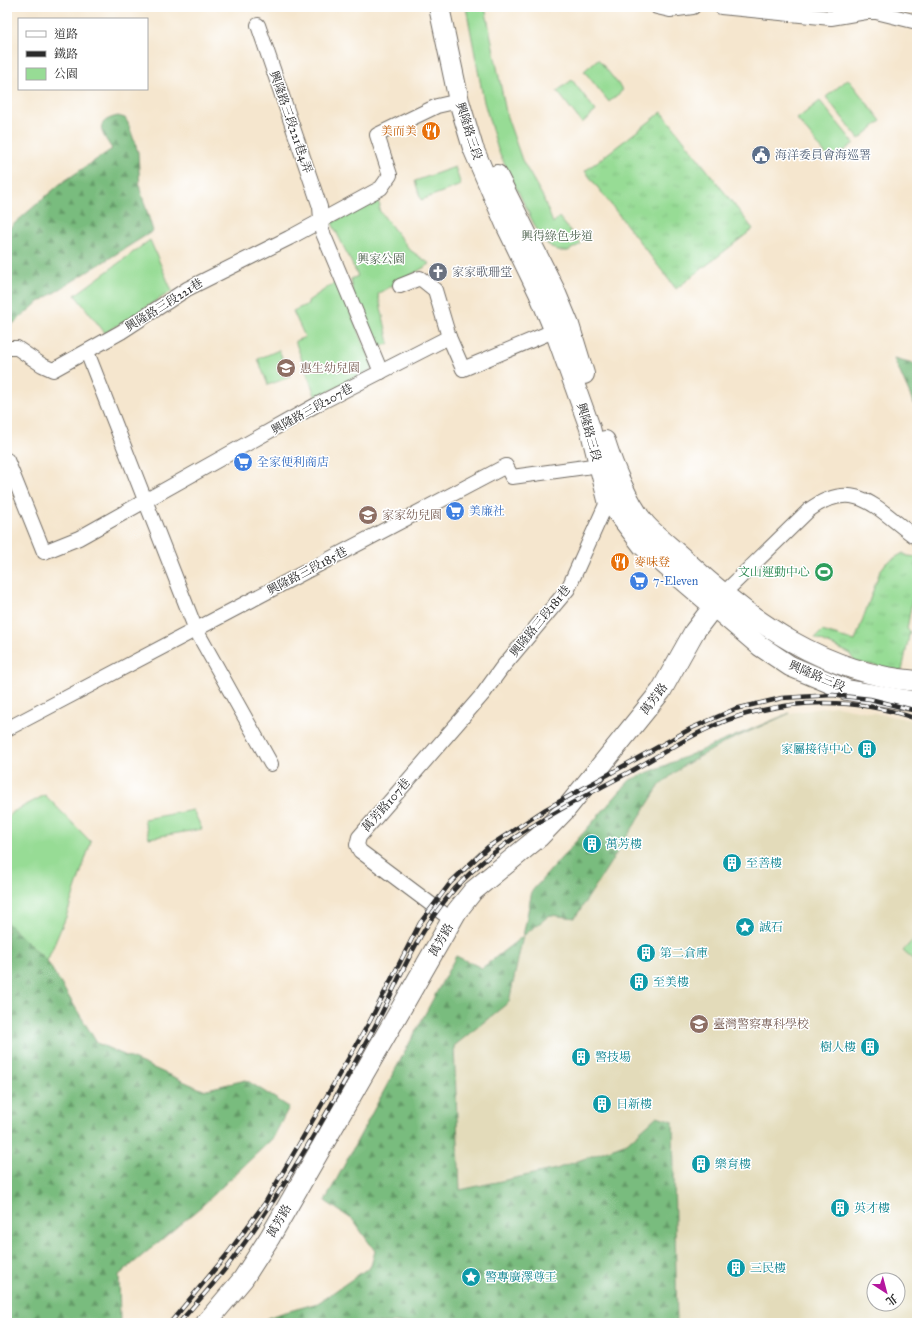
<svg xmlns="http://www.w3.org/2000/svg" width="924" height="1330" font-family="'IM FELL Great Primer','Noto Serif TC',serif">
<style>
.built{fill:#e3dbba;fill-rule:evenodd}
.grass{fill:url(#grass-tufts);stroke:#618460}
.forest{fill:url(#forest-firs);stroke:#527454}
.park{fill:#97dc95;stroke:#618460}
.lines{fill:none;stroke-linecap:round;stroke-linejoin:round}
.street-casing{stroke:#726c64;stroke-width:16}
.secondary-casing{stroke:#726c64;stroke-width:22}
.street{stroke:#fff;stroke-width:14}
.secondary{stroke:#fff;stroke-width:20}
.rail-casing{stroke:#2b2b2b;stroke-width:4.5}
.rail{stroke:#fff;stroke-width:3;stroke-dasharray:9;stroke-linecap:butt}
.labels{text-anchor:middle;stroke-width:3;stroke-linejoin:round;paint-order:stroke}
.street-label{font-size:12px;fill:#2b2b2b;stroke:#fff}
.food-label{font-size:12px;fill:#c56008;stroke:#fff;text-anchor:end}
.service-label{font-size:12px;fill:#4e5e75;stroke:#fff;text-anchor:start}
.park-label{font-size:12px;fill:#4b604b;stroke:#fff}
.worship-label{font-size:12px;fill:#5b616d;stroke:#fff;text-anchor:start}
.education-label{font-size:12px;fill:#785e54;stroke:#fff;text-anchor:start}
.shop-label{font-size:12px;fill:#366cbe;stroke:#fff;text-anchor:start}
.leisure-label{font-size:12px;fill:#27864d;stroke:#fff;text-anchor:end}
.culture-label{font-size:12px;fill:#0d838f;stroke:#fff;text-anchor:start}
</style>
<defs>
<pattern id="grass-tufts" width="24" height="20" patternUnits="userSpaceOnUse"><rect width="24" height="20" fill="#97dc95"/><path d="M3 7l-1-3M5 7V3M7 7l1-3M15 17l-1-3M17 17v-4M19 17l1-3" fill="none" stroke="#82bd81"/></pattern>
<pattern id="forest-firs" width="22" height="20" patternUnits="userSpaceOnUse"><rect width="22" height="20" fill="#79bc7e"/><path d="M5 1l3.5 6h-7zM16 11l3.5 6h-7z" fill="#639967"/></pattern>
</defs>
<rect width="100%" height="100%" fill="#fff"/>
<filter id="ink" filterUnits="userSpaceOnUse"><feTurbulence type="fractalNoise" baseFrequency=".025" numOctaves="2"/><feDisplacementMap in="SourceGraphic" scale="8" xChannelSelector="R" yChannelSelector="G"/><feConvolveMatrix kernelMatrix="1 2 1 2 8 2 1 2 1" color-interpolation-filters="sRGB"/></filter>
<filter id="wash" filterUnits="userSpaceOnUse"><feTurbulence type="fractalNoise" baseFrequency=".012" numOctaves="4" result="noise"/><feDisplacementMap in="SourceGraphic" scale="16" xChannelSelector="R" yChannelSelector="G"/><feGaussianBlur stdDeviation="0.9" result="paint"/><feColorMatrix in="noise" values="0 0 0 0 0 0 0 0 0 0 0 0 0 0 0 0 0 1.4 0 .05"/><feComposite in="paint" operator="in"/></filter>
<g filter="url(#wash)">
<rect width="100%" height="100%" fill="#f5e6ce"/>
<path class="built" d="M 836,706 L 917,721 L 917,1323 L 677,1323 L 673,1121 L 657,1116 L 627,1143 L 556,1169 L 460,1190 L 454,1046 L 509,1002 L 532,891 L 630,780 L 790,713 ZM 874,1280 L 898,1280 L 898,1304 L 874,1304 Z"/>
<g class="grass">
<polygon points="662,112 753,229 676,289 585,171"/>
<polygon points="903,553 908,556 917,557 917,584 915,584 907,629 910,631 902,671 855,662 849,653 815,638 822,631 855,641 880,571 886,563"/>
</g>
<g class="forest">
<path d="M 118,116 L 125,118 L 128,123 L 138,152 L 140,189 L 153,231 L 36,304 L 7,329 L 7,230 L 60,184 L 112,149 C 103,134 91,122 118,116 Z"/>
<polygon points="894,359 917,365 917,404 914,404"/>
<polygon points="790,713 726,742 683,766 660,785 575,918 550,915 523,936 509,1002 454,1046 460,1190 556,1169 627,1143 657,1116 673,1121 677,1323 258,1323 275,1315 318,1303 371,1266 375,1251 353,1220 325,1201 456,956 482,968 523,936 532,891 630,780"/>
<polygon points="7,923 47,961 97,1043 203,1090 246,1080 289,1107 273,1138 203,1205 119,1275 120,1323 7,1323"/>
</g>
<g class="park">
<polygon points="466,7 485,7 507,117 522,160 542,195 553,223 559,217 581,244 568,251 557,251 542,240 528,212 498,150 484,102"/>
<polygon points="598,59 623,90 609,102 584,71"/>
<polygon points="848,79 881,121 859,139 826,97"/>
<polygon points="572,80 596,111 582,123 557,91"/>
<polygon points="820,101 854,143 831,161 797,119"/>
<polygon points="455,167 461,185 421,200 415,181"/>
<polygon points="375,198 380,205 379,210 410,250 430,264 378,294 389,343 376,349 354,301 351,279 358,276 332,223"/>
<polygon points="150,240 172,291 105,333 75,295"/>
<polygon points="337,281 374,368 316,398 295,341 305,337 293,311 308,304 308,301"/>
<polygon points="279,350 290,377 268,385 258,359"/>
<polygon points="45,795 91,842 66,917 47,961 7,923 7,819 13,812"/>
<polygon points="193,810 202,829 149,838 144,819"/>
<polygon points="917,935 917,963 903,951"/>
</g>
</g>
<g filter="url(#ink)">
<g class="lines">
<g class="street-casing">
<g id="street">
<polyline points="657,7 670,10 693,7"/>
<polyline points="721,7 831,18 866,12 876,12 917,22"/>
<polyline points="258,25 320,207 322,231 381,372"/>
<polyline points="400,286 420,278 435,290 449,337"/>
<polyline points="7,348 17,348 42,365 53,370 121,332 187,289 289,238 381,188 390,175 377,135 437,106 459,101"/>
<polyline points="87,352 196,630 271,764"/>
<polyline points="7,460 44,552 79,538 316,405 449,337 463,369 563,327"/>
<path d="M 723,594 L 809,510 C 857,475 879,512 917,538"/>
<polyline points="7,729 506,466 512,477 607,464"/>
<polyline points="452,920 360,851 357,845 359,837 483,694 501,669 568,589 608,500"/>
</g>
</g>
<g class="secondary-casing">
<g id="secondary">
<polyline points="439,7 459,101 473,148 507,227 539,293 558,339 590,428 608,500 643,546 760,646 790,666 847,690 917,702"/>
<polyline points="497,175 554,289 569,325 584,374"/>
<path d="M 605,441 C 613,466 628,505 646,525 C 658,538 673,549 686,561 C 752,622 824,674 917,681"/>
<polyline points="206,1323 243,1279 270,1237 457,911 473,891 539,837 566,809 661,691 694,632 723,594"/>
</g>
</g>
<use href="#street" class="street"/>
<use href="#secondary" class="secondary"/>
<g class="rail-casing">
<g id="rail">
<polyline points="170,1323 225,1257 265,1203 370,1021 420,923 451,882 488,847 546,809 692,728 735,709 782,698 833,695 870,699 917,711"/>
<path d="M 179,1323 C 197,1302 216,1282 232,1260 C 286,1188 330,1108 373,1030 C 395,989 412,944 440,907 C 488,842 564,808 633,770 C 672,748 710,722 754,712 C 809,698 863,700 917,719"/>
</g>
</g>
<use href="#rail" class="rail"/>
</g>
</g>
<defs>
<g id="restaurant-disc" transform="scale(1)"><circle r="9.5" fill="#e8710a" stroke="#fff"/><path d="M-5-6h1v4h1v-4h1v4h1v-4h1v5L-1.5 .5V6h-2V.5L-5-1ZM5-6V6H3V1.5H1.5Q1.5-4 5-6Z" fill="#fff"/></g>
<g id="civic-disc" transform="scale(1)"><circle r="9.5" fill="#5c6f8a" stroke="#fff"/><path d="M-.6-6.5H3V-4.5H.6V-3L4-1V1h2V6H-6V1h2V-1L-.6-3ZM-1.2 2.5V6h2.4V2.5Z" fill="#fff"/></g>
<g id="church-disc" transform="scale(1)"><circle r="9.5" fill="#6b7280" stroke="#fff"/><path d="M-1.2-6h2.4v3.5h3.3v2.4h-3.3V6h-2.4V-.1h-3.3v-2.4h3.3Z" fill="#fff"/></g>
<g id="school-disc" transform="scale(1)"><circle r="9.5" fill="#8d6e63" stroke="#fff"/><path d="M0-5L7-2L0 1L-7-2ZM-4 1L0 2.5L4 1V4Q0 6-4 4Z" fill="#fff"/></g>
<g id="supermarket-disc" transform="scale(1)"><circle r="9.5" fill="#3f7fe0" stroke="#fff"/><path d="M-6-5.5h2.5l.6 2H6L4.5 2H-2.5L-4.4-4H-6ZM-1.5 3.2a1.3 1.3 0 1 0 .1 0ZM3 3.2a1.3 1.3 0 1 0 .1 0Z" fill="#fff"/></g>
<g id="stadium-disc" transform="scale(1)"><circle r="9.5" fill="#2e9e5b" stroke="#fff"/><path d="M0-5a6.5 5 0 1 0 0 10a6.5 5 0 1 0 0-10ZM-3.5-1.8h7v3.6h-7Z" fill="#fff"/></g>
<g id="building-disc" transform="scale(1)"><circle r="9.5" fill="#0f9aa8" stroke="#fff"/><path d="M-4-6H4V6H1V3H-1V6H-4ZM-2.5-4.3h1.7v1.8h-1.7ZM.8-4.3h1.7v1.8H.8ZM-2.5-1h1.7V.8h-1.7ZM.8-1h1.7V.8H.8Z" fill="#fff"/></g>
<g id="sight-disc" transform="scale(1)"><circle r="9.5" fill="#0f9aa8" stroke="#fff"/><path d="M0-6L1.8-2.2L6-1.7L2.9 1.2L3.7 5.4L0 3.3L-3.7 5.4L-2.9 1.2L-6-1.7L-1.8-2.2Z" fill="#fff"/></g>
<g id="university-disc" transform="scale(1)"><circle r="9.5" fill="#8d6e63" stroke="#fff"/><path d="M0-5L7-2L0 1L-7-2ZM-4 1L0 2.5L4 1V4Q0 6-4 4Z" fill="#fff"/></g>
</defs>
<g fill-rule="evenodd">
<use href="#restaurant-disc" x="431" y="131"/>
<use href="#civic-disc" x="761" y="155"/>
<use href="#church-disc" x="438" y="272"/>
<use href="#school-disc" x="286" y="368"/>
<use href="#supermarket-disc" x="243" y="462"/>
<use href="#supermarket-disc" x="455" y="511"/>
<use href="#school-disc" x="368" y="515"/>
<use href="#restaurant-disc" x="620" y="562"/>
<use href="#stadium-disc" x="824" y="572"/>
<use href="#supermarket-disc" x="639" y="581"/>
<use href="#building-disc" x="867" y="749"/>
<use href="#building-disc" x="592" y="844"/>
<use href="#building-disc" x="732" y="863"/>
<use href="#sight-disc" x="745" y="927"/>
<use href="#building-disc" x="646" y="953"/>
<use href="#building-disc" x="639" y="982"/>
<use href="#university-disc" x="699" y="1024"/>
<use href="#building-disc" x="870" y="1047"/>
<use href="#building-disc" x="581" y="1057"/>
<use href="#building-disc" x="602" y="1104"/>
<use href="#building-disc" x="701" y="1164"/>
<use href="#building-disc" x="840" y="1208"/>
<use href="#building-disc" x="736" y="1268"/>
<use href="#sight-disc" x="471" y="1277"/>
</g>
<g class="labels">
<g class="street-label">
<text transform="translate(291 122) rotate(71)" y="4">興隆路三段221巷4弄</text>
<text transform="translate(469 131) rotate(72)" y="4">興隆路三段</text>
<text transform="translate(164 305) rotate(-32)" y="4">興隆路三段221巷</text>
<text transform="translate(312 409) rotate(-29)" y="4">興隆路三段207巷</text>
<text transform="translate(589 432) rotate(74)" y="4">興隆路三段</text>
<text transform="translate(307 571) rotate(-28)" y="4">興隆路三段185巷</text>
<text transform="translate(540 621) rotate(-51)" y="4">興隆路三段181巷</text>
<text transform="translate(817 676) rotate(23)" y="4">興隆路三段</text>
<text transform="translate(654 699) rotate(-53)" y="4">萬芳路</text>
<text transform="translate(386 805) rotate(-49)" y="4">萬芳路107巷</text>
<text transform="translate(441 940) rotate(-60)" y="4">萬芳路</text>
<text transform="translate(279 1221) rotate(-60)" y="4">萬芳路</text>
</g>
<g class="food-label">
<text x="417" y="135">美而美</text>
<text x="634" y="566" text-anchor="start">麥味登</text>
</g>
<g class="service-label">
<text x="775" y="159">海洋委員會海巡署</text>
</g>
<g class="park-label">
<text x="557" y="240">興得綠色步道</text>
<text x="381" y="263">興家公園</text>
</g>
<g class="worship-label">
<text x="452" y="276">家家歌珊堂</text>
</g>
<g class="education-label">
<text x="300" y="372">惠生幼兒園</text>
<text x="382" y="519">家家幼兒園</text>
<text x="713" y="1028">臺灣警察專科學校</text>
</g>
<g class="shop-label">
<text x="257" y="466">全家便利商店</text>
<text x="469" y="515">美廉社</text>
<text x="653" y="585">7-Eleven</text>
</g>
<g class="leisure-label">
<text x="810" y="576">文山運動中心</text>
</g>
<g class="culture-label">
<text x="853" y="753" text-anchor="end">家屬接待中心</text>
<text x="606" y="848">萬芳樓</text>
<text x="746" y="867">至善樓</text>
<text x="759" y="931">誠石</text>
<text x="660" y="957">第二倉庫</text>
<text x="653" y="986">至美樓</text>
<text x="856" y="1051" text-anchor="end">樹人樓</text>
<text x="595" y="1061">警技場</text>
<text x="616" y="1108">日新樓</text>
<text x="715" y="1168">樂育樓</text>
<text x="854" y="1212">英才樓</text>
<text x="750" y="1272">三民樓</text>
<text x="485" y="1281">警專廣澤尊王</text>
</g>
</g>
<rect width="924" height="1330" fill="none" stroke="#fff" stroke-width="24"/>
<rect x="18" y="18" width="130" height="72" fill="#ffffff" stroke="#aaaaaa"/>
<rect x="26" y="31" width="20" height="6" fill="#ffffff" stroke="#aaaaaa"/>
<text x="54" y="38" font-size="12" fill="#2b2b2b">道路</text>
<rect x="26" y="51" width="20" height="6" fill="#2b2b2b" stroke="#aaaaaa"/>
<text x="54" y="58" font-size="12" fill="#2b2b2b">鐵路</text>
<rect x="26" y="68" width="20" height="12" fill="#97dc95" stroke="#aaaaaa"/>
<text x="54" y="78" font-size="12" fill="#2b2b2b">公園</text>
<g transform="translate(886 1292) rotate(144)"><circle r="19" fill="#ffffff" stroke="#aaaaaa"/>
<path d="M0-3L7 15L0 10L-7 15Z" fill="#b5179e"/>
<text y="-6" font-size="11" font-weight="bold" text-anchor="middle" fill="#2b2b2b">北</text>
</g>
</svg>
